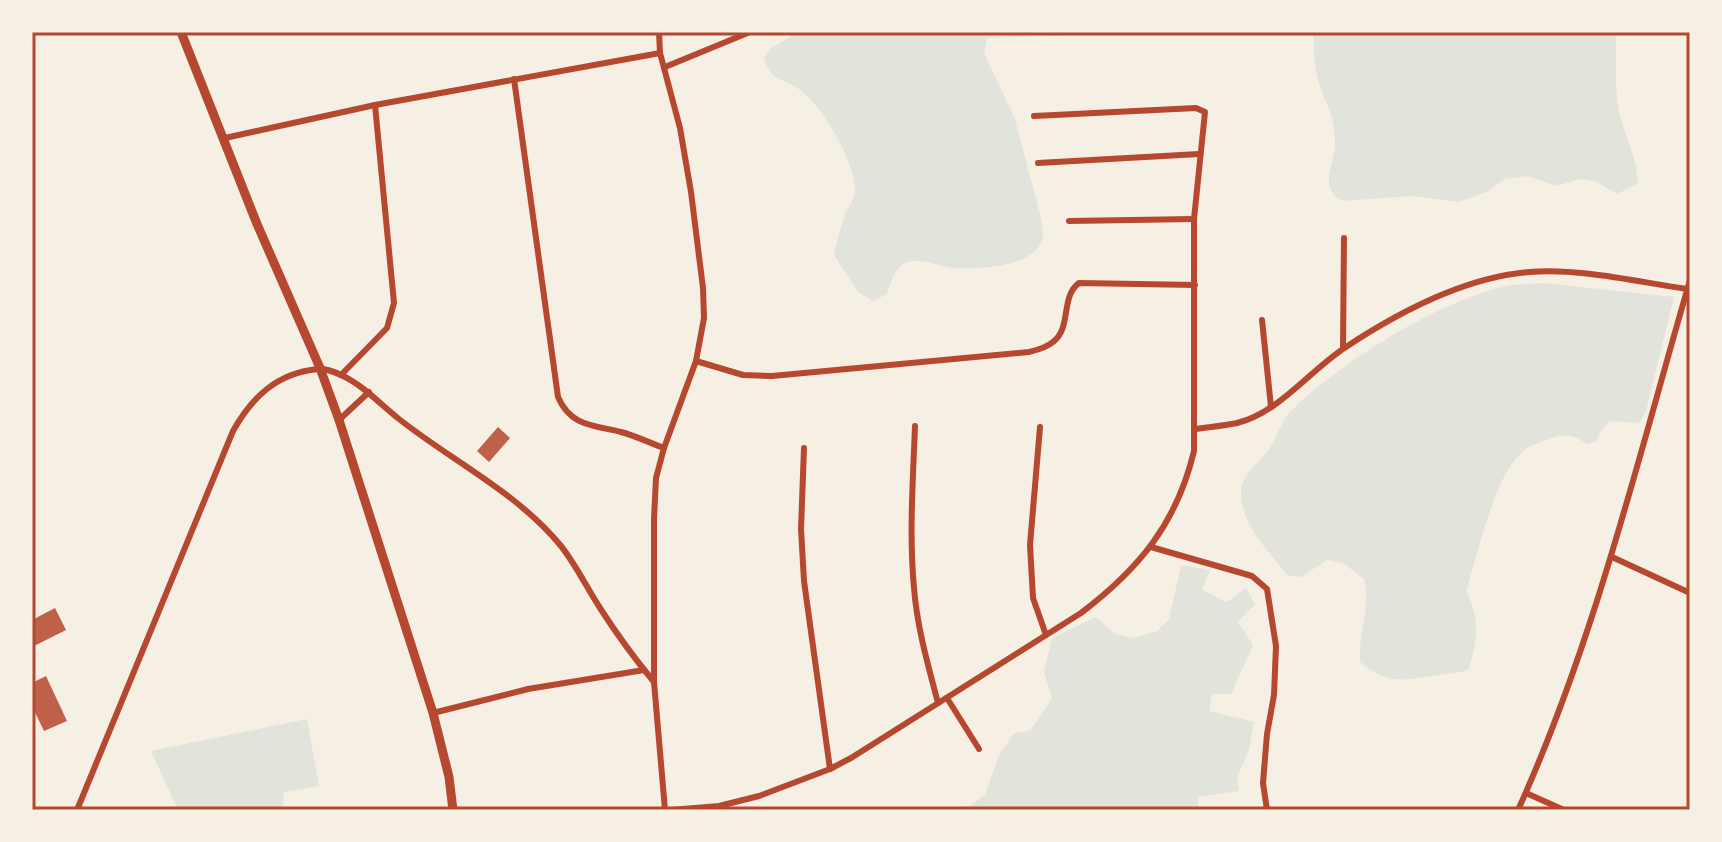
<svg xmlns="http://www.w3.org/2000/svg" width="1722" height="842" font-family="'Varela Round',sans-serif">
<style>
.green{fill:#e2e4dc}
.building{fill:#bf614a}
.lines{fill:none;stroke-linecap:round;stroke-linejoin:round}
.minor{stroke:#b5482f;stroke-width:6}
.secondary{stroke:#b5482f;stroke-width:9}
.neatline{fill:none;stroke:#b5482f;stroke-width:3}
</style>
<rect width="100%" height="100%" fill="#f6efe4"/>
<g class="green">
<path d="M 798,32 L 1119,32 L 1116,34 L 987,38 L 984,53 L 1015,119 L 1041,218 C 1042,226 1045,236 1041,243 C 1029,268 978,269 955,268 C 938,267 921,257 905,263 C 894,268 891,283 887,294 L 873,301 L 858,292 L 834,255 C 836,243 840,231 843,220 C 845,210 855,201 855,191 C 855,161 823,107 799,89 C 782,77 772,83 764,58 L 770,49 Z"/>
<path d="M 1313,32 L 1616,32 C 1616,59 1614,88 1620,115 C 1626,139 1637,158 1638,183 L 1617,194 L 1597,182 L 1581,179 L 1556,186 L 1527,176 L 1505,179 L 1488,191 L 1459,202 L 1412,196 L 1343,201 C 1316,188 1336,163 1335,141 C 1335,115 1323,100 1317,76 C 1314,62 1314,46 1313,32 Z"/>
<path d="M 1543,283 L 1674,297 L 1646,411 L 1639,423 L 1610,421 L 1600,432 L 1596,442 L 1587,444 C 1572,434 1563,433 1547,440 C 1538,443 1526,447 1520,454 C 1493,480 1478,554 1466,591 C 1480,615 1478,644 1468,670 C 1455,674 1444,674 1431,676 C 1399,681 1387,684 1360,662 C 1358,634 1371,607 1364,579 L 1343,563 L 1327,560 L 1301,577 L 1287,575 C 1269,552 1240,523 1241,492 C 1241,476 1258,463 1267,452 C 1277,439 1281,421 1292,410 C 1341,362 1444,297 1512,285 C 1522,284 1533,284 1543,283 Z"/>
<polygon points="1181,565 1210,570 1202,590 1227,602 1246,588 1255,604 1238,622 1253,645 1231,694 1212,694 1209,711 1254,722 1249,750 1237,777 1239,791 1198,797 1198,810 956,810 971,805 985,795 999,755 1014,733 1030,731 1052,699 1044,672 1052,638 1096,617 1115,634 1135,638 1157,631 1169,619"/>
<polygon points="307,719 319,786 284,792 282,810 178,810 151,751"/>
</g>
<g class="building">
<polygon points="498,427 510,438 489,462 477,451"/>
<polygon points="55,608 66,630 34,646 32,620"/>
<polygon points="46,676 67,721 44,731 32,706 32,683"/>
</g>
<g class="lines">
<g class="minor">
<polyline points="659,32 660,53 680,128 691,192 703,288 704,318 696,361 664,448 656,478 654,519 654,682 665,810"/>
<polyline points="665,67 750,32"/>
<path d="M 514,79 L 558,397 C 571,427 594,425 621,432 C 636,436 650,443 664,448"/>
<polyline points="225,138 375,105 660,53"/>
<polyline points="1038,163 1199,154"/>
<polyline points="1069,221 1194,219"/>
<polyline points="1262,320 1271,407"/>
<polyline points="1343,348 1344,238"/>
<path d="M 696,361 L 743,375 L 772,376 L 1029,352 C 1037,350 1046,348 1053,342 C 1072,328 1060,297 1079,283 L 1195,285"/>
<polyline points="341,375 387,328 394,303 375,105"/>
<polyline points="339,420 369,392"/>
<path d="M 915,426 C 913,480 909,534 914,588 C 917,627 928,665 938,703"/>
<polyline points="1040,427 1030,545 1033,598 1046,635"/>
<path d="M 1195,429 C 1209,427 1223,426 1237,423 C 1280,412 1310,370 1346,347 C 1399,312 1466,277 1530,272 C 1580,268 1638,282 1687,289"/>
<polyline points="804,448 801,529 804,581 830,769"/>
<polyline points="1151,547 1252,576 1267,589 1276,646 1274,695 1267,734 1263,783 1267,810"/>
<polyline points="1612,557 1690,593"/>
<polyline points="947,698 979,749"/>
<polyline points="433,713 528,689 644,670"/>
<polyline points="1526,793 1564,810"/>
<path d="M 77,810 L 233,431 C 252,397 277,373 318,369 C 324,368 335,372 341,375 C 363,385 380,404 399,419 C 452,461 518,493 561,546 C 576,565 587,588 600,608 C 616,633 635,659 654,682"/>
<path d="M 671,810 L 719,806 L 759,796 L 830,769 L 851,758 L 1081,613 C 1139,569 1177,523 1194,451 L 1194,219 L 1205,112 L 1196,108 L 1034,116"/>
<path d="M 1518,810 C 1595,640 1638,458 1690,280"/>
</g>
<polyline class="secondary" points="181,32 257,224 320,368 339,420 433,713 449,777 453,810"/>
</g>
<rect width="1722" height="842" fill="none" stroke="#f6efe4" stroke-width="68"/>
<rect x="34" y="34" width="1654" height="774" class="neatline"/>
</svg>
